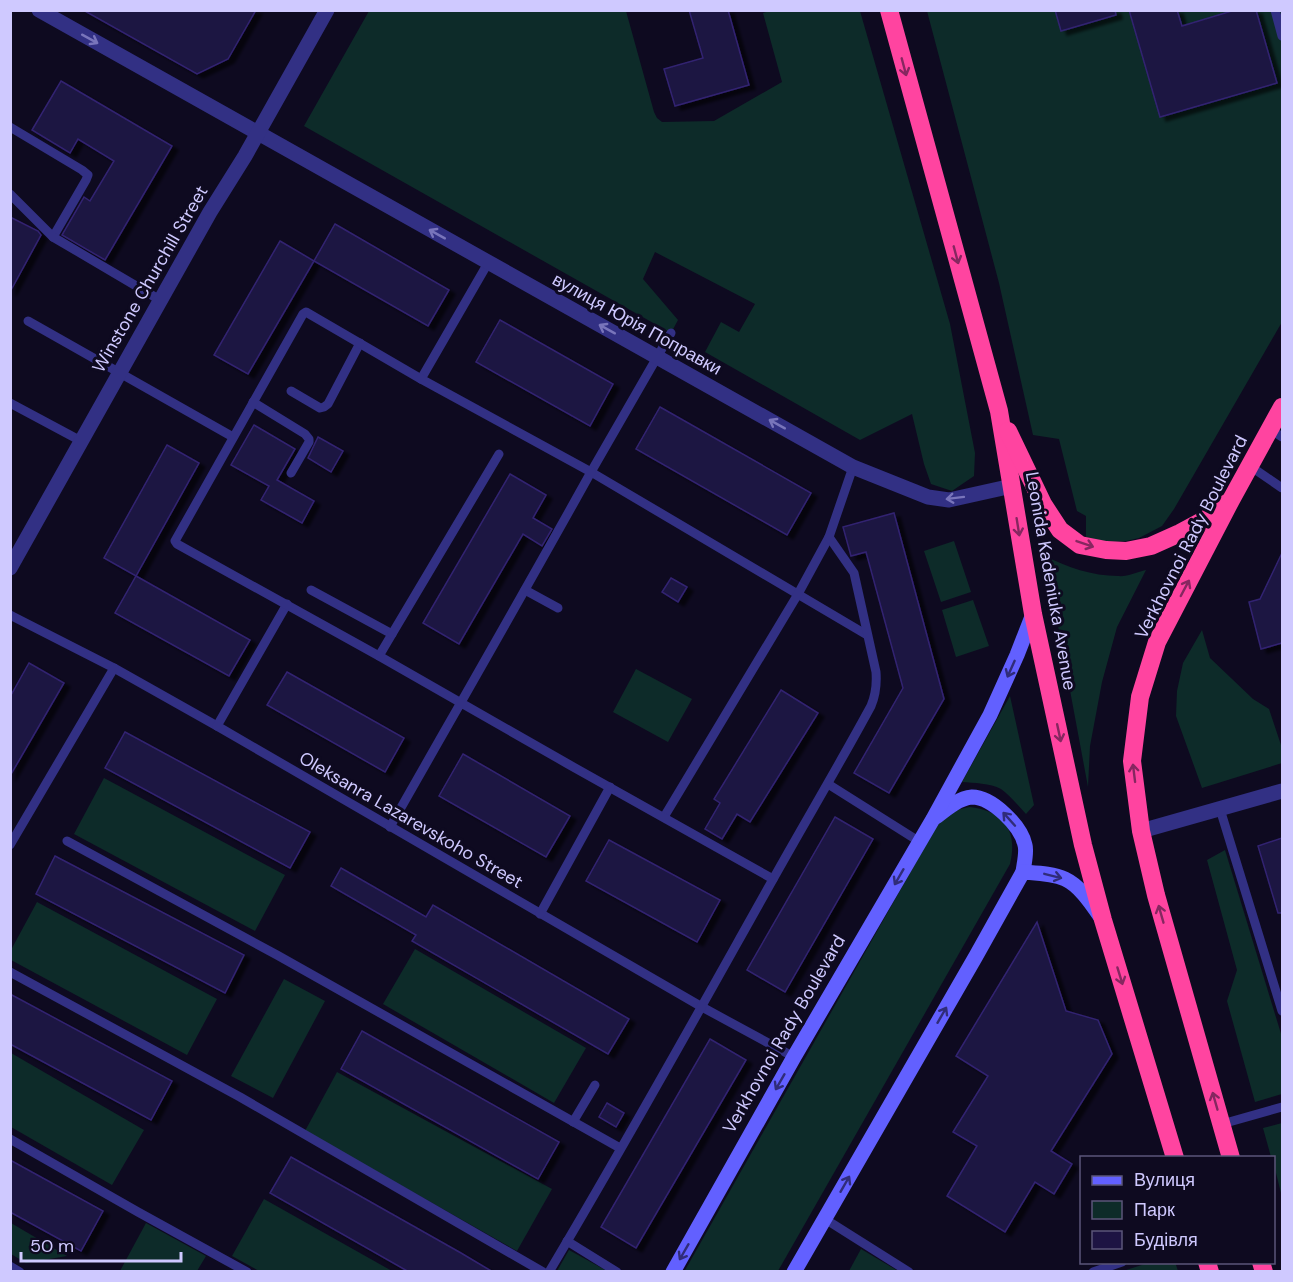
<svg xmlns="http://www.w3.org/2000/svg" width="1293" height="1282" font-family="'DM Sans',sans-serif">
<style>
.green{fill:#0d2b29}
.building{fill:#1d1443;stroke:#322471;stroke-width:1.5;filter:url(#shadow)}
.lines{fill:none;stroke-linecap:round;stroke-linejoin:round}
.lane{stroke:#323084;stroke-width:9}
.street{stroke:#323084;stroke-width:15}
.secondary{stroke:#6260ff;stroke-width:15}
.highway{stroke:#ff44a0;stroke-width:18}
.oneway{stroke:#7975bb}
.oneway2{stroke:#862760}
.oneway3{stroke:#302c79}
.labels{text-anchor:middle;stroke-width:6;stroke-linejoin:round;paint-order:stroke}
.street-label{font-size:18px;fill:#cfc9ff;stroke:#0e0a20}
</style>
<defs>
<filter id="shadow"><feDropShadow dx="6" dy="4" stdDeviation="1.5" flood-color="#0009"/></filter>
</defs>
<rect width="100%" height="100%" fill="#0e0a20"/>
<g class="green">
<polygon points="773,10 860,11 950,324 975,453 974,476 952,491 931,484 924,464 912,414 860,440 705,352 721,322 739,332 755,304 655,252 643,279 678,320 671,333 304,126 369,11 626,11 654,112 657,118 662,122 714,121 782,82 763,13"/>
<polygon points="927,11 1282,11 1282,322 1174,509 1162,526 1139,538 1126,541 1108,542 1086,537 1086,516 1077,511 1059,439 1033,435 999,283"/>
<polygon points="954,541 971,592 941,602 924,551"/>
<path d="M 1045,556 C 1067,567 1092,576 1118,576 C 1127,577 1137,572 1146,570 L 1117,627 L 1102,682 L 1090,746 L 1088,787 Z"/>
<polygon points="973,600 989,646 956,657 942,610"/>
<polygon points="1202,630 1210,658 1253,699 1269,709 1282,748 1282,763 1202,788 1176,716 1177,691 1183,663"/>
<polygon points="636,669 692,699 668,742 613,712"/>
<path d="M 1010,696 L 1034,805 L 1026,814 C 1018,806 1010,795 1001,789 C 990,783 974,783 962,782 Z"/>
<polygon points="104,778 285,875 255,931 74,834"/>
<path d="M 970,807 C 1004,811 1018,831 1010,864 L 778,1271 L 684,1272 L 936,827 C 947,814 953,810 970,807 Z"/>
<polygon points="1225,850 1282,1037 1282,1094 1255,1102 1227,1001 1237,970 1207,860"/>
<polygon points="37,902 217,999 187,1055 11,960 11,950"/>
<polygon points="415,949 586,1048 554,1103 383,1004"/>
<polygon points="284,979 325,1001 273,1098 231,1076"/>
<polygon points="11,1053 144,1130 112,1185 11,1127"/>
<polygon points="337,1072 552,1189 517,1251 305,1131"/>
<polygon points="1282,1123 1282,1197 1274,1165 1274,1158 1271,1157 1263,1128"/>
<polygon points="264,1199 392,1271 259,1271 232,1256"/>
<polygon points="10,1223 11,1223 67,1256 26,1263 11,1254"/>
<polygon points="146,1223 206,1256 197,1271 120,1271"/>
<polygon points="861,1249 898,1271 849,1271"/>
<polygon points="569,1250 607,1271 557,1271"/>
<polygon points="1175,1262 1178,1271 1123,1271 1148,1263"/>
</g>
<g class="building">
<polygon points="83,10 256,10 228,59 197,74"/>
<polygon points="689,10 728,10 749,85 675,106 664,69 703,58"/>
<polygon points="1055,10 1115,10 1116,15 1061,31"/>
<polygon points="1129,10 1177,10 1182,26 1235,10 1256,10 1277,83 1160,117"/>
<polygon points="61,81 172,146 105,260 62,235 84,197 90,201 114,161 78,139 70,153 32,130"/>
<polygon points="10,217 38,231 41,235 10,292"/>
<polygon points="335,224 449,290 428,326 314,261"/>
<polygon points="280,241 314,261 248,374 214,355"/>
<polygon points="500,320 613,384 590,426 476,362"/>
<polygon points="660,407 811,493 787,535 636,449"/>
<polygon points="254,425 295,449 277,480 314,501 302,523 261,500 269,486 231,465"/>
<polygon points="318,437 343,451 331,472 308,458"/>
<polygon points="167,445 199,463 136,576 104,558"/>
<polygon points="510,474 546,495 533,518 552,529 542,546 523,534 459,644 423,623"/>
<polygon points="894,513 944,699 889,793 854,773 903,688 866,552 851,556 843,527"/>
<polygon points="1282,553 1282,643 1261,649 1249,602 1260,599"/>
<polygon points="136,576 250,640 229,676 115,613"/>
<polygon points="671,578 687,587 678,602 662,592"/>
<polygon points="29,663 64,683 10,776 10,697"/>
<polygon points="287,672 404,738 385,772 267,705"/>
<polygon points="781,690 818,713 750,822 737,814 722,839 705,829 720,803 714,799"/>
<polygon points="125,732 310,832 290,868 105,768"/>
<polygon points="463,754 570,816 546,857 439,796"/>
<polygon points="835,817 873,839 785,992 747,970"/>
<polygon points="1282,838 1282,913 1278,913 1258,846"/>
<polygon points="609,840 720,900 697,942 586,881"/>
<polygon points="55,856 244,955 225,993 36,894"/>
<polygon points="341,868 426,917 433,905 629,1019 608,1054 412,941 416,935 331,886"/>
<polygon points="1037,922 1066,1011 1098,1020 1112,1054 1051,1151 1072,1164 1054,1194 1035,1182 1005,1232 947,1196 977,1146 953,1132 988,1076 956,1056"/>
<polygon points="10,994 172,1081 151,1120 10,1044"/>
<polygon points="362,1031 559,1142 538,1179 341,1069"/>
<polygon points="710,1039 746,1060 636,1248 601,1227"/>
<polygon points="607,1103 624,1113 616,1127 599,1117"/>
<polygon points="291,1157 461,1253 493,1272 409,1272 270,1193"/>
<polygon points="10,1160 103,1211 81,1251 10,1212"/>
</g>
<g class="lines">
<g class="lane">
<polyline points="1275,10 1282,36"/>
<polyline points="10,127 82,170 88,175 86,180 53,237"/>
<polyline points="10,194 53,237 160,300"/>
<polyline points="28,321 233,437"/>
<polyline points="671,333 591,472 867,635"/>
<polyline points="421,379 488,263"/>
<polyline points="291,391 320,408 324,407 328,404 360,343"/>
<polyline points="253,402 305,434 309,439 309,442 291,473"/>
<polyline points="10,403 81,441"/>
<polyline points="1270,429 1282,437"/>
<polyline points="1250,466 1282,488"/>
<polyline points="311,590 392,634 379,656"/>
<polyline points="525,590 558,608"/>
<polyline points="10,615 114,668 217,726 702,1007 794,1057"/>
<polyline points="392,634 499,454"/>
<polyline points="217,726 287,604"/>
<polyline points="828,784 920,842"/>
<polyline points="1220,809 1282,1011"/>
<polyline points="664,817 798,594 829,537"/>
<path d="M 390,827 C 457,709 525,591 591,472 L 421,379 L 306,312 L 303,314 L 175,541 L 177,544 L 379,656 L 568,764 L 773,879"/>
<polyline points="67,841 277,955 620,1148"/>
<polyline points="10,845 114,668"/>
<polyline points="540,914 610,787"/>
<polyline points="10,972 240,1097 543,1272"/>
<polyline points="573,1122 595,1085"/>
<polyline points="1222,1124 1282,1107"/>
<polyline points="10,1139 138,1212 247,1272"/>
<polyline points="825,1219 909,1272"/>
<polyline points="567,1241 617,1272"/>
<polyline points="10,1266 20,1272"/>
<path d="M 549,1272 C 626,1143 699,1011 772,881 C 805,822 839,765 871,706 C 876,694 877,685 876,672 L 854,573 L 829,537 L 853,467"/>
<polyline points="1093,1272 1122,1262"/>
</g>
<g class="street">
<polyline points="39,10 853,467 928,497 949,500 1012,486"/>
<polyline points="10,568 210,212 245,156 327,10"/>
<polyline points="1141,831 1282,791"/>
</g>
<g class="secondary">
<path d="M 936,817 C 946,809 959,798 972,797 C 992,797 1021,826 1025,845 C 1027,852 1024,864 1023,872"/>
<polyline points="673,1272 794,1057 933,819 990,715 1017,655 1033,614"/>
<path d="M 794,1272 L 976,956 L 1023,872 C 1036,873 1052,873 1065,879 C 1080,886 1091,903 1100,916"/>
</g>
<g class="highway">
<polyline points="889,10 999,411 1033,614 1083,845 1103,920 1175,1158"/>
<polyline points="1008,431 1043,504 1060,530 1080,545 1106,550 1126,551 1151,546 1180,533 1206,519 1227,503"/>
<polyline points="1231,1158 1156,895 1141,831 1132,761 1140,697 1157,642 1231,500 1282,407"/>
<polyline points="1207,1262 1210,1272"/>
<polyline points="1261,1262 1264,1272"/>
</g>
</g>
<defs><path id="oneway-shaft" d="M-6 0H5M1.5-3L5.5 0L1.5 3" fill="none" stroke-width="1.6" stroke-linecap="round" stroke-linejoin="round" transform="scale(1.5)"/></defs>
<g class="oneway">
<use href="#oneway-shaft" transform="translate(90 39) rotate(29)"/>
<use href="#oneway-shaft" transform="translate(437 234) rotate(-151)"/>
<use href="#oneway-shaft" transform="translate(607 329) rotate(-151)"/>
<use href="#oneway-shaft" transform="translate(777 424) rotate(-151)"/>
<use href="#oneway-shaft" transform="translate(955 498) rotate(173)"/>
</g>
<g class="oneway2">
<use href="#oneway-shaft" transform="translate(904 67) rotate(75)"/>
<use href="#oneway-shaft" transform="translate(956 255) rotate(75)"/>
<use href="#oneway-shaft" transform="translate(1018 527) rotate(81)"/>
<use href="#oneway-shaft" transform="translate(1085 544) rotate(19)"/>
<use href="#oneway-shaft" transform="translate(1185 588) rotate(-62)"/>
<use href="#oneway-shaft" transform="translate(1059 733) rotate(78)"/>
<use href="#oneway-shaft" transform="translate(1134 773) rotate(-97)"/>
<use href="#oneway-shaft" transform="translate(1161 914) rotate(-106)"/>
<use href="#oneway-shaft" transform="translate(1120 976) rotate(73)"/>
<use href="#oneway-shaft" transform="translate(1215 1101) rotate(-106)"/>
</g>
<g class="oneway3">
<use href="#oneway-shaft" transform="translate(1011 669) rotate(114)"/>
<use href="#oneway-shaft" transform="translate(1009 819) rotate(-132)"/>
<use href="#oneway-shaft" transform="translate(1053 876) rotate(14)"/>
<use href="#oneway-shaft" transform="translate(899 877) rotate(120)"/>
<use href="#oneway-shaft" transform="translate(942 1015) rotate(-60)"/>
<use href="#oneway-shaft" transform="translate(780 1082) rotate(120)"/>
<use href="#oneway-shaft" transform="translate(845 1184) rotate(-60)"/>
<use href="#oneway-shaft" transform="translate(684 1252) rotate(120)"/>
</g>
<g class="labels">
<g class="street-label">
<text transform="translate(150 279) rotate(-60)" y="6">Winstone Churchill Street</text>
<text transform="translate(637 324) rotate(29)" y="6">вулиця Юрія Поправки</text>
<text transform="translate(1191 537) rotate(-63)" y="6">Verkhovnoi Rady Boulevard</text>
<text transform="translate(1051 581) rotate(80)" y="6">Leonida Kadeniuka Avenue</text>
<text transform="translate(411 820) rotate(30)" y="6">Oleksanra Lazarevskoho Street</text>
<text transform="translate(784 1034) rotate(-60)" y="6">Verkhovnoi Rady Boulevard</text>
</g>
</g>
<rect width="1293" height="1282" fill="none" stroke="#cfc9ff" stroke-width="24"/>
<rect x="1080" y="1156" width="195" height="108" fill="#0e0a20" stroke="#5b5679" stroke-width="1.5"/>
<rect x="1092" y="1176" width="30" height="9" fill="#6260ff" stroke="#5b5679" stroke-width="1.5"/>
<text x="1134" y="1186" font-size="18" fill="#cfc9ff">Вулиця</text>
<rect x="1092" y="1201" width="30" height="18" fill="#0d2b29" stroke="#5b5679" stroke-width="1.5"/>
<text x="1134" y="1216" font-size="18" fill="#cfc9ff">Парк</text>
<rect x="1092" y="1231" width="30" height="18" fill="#1d1443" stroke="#5b5679" stroke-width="1.5"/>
<text x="1134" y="1246" font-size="18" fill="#cfc9ff">Будівля</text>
<path d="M21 1252v9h160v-9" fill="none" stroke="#cfc9ff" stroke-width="3"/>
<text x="30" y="1252" font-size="18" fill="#cfc9ff" stroke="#0e0a20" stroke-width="4.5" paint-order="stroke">50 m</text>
</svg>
